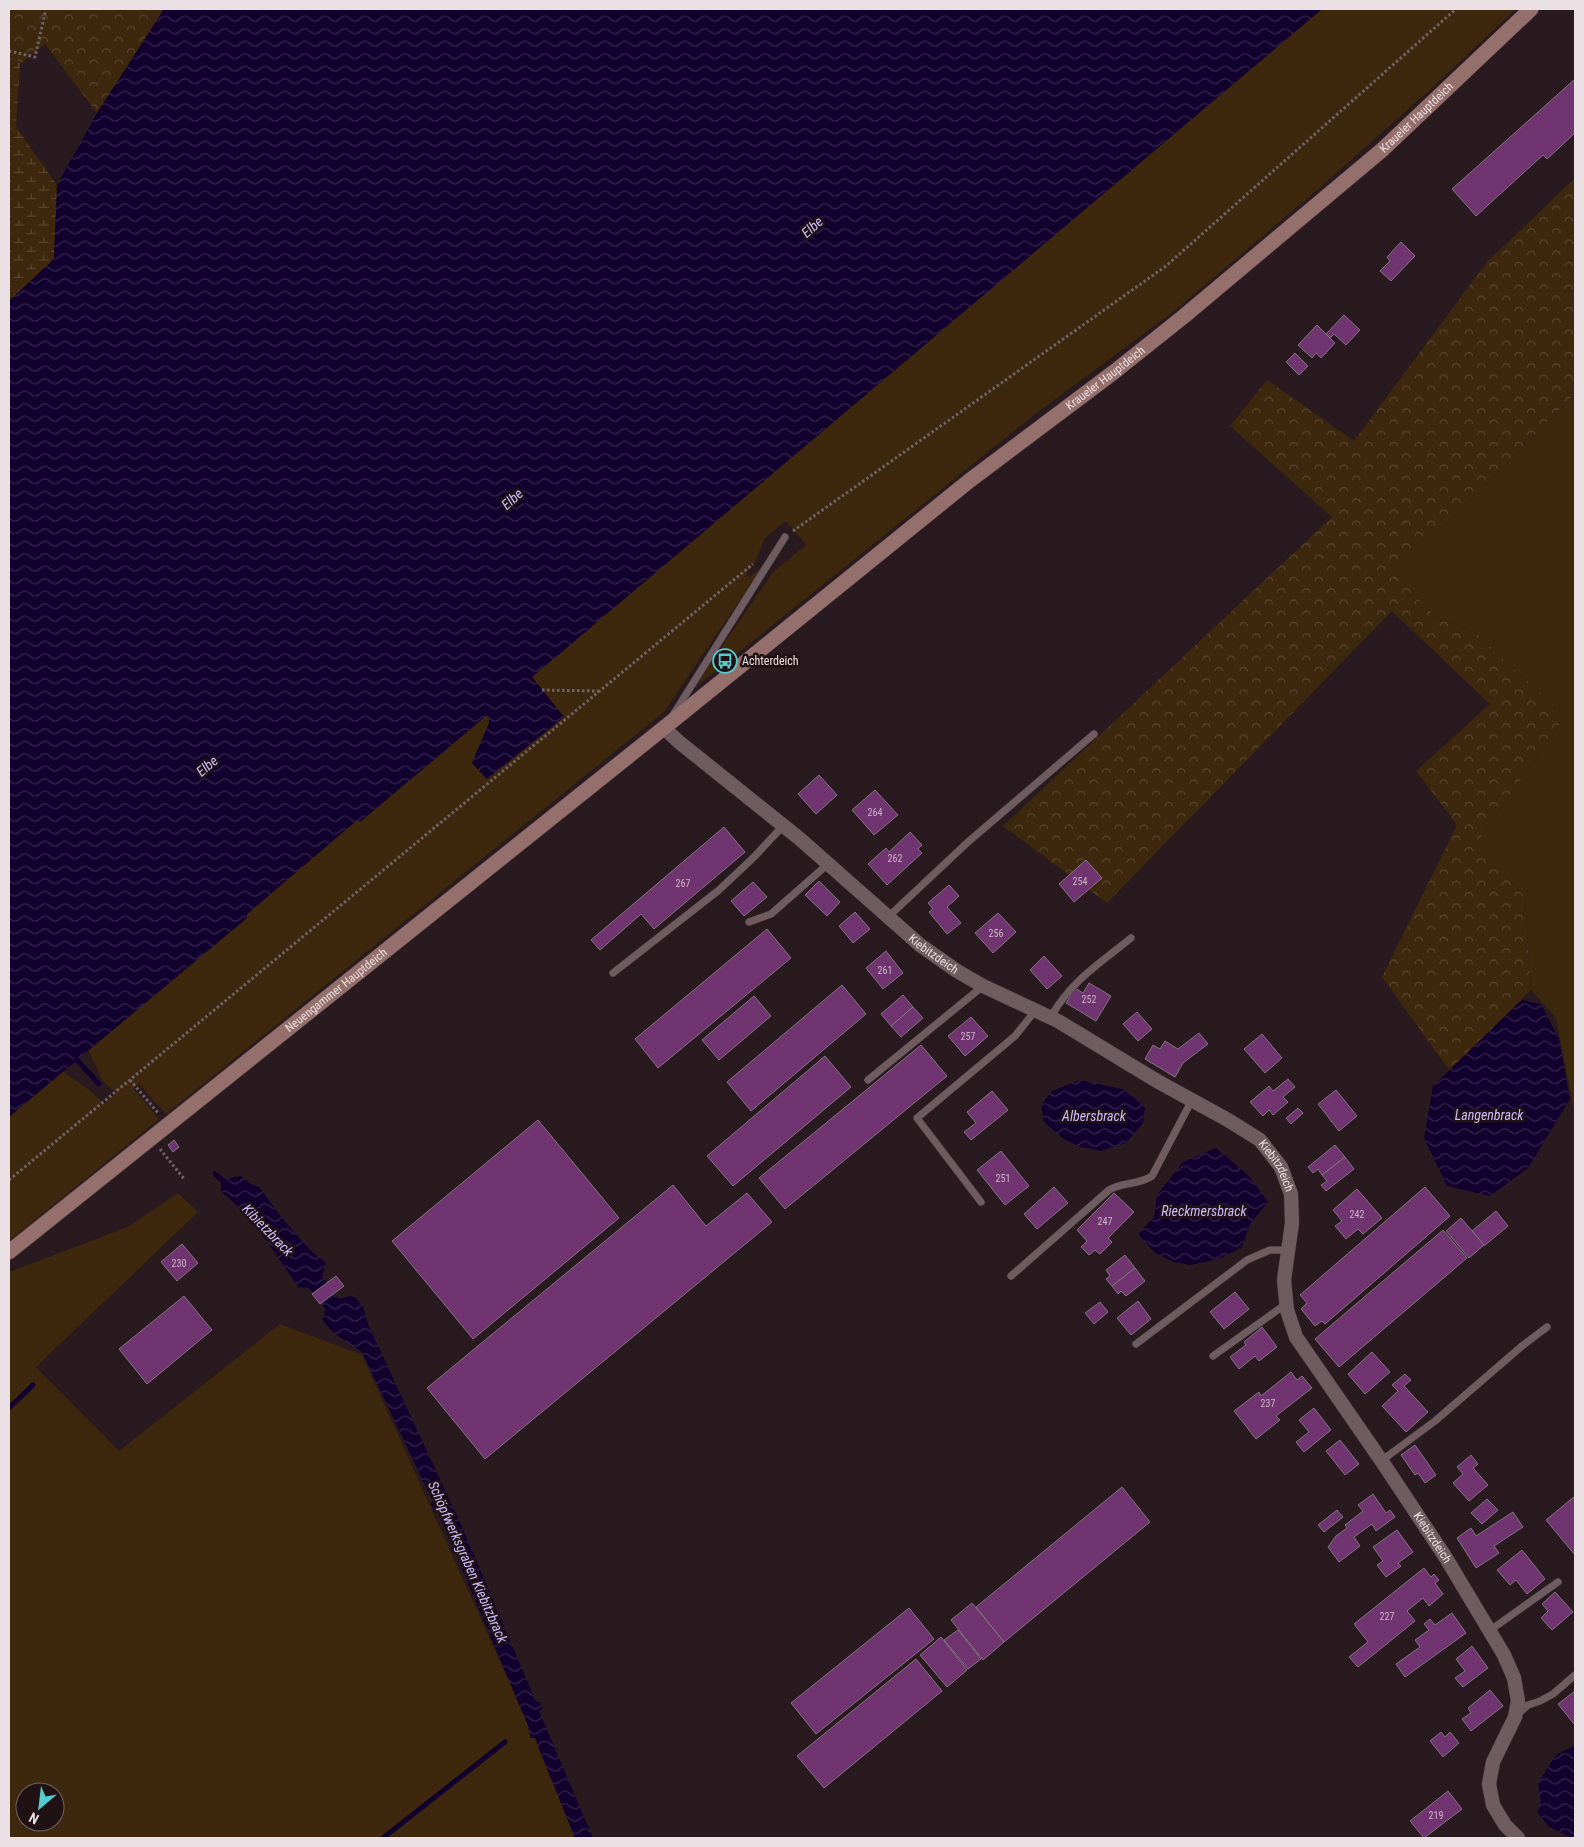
<svg xmlns="http://www.w3.org/2000/svg" width="1584" height="1847" font-family="'Roboto Condensed',sans-serif">
<style>
.green{fill:#3d270d;fill-rule:evenodd}
.forest{fill:url(#forest-crowns)}
.wetland{fill:url(#wetland-marsh)}
.water{fill:url(#water-waves)}
.lines{fill:none;stroke-linecap:round;stroke-linejoin:round}
.stream{stroke:#11002e;stroke-width:5}
.building{fill:#703470;stroke:#817481}
.lane-casing{stroke:#413539;stroke-width:8}
.street-casing{stroke:#413539;stroke-width:15}
.secondary-casing{stroke:#413539;stroke-width:16}
.path{stroke:#706367;stroke-width:3;stroke-dasharray:2.5 2.5;stroke-linecap:butt}
.lane{stroke:#6f5c61;stroke-width:7}
.street{stroke:#6f5c61;stroke-width:14}
.secondary{stroke:#956f6c;stroke-width:15}
.labels{text-anchor:middle;stroke-width:5;stroke-linejoin:round;paint-order:stroke}
.number-label{font-size:10px;fill:#ccb5c6}
.street-label{font-size:12px;fill:#ebe0e3;stroke:#201115}
.poi-label{font-size:12px;fill:#ebe0e3;stroke:#201115;text-anchor:start}
.water-label{font-size:14px;font-style:italic;fill:#cbbdfd;stroke:#201115}
</style>
<defs>
<pattern id="forest-crowns" width="20" height="18" patternUnits="userSpaceOnUse" patternTransform="scale(1.25)"><rect width="20" height="18" fill="#3d270d"/><path d="M2 6a3 3 0 1 1 6 0M12 15a3 3 0 1 1 6 0" fill="none" stroke="#594630"/></pattern>
<pattern id="wetland-marsh" width="20" height="14" patternUnits="userSpaceOnUse" patternTransform="scale(1.25)"><rect width="20" height="14" fill="#3d270d"/><path d="M1 5h8M5 5V1M11 12h8M15 12V8" fill="none" stroke="#594630"/></pattern>
<pattern id="water-waves" width="16" height="10" patternUnits="userSpaceOnUse" patternTransform="scale(1.25)"><rect width="16" height="10" fill="#11002e"/><path d="M0 5q4-4 8 0t8 0" fill="none" stroke="#34254c"/></pattern>
</defs>
<rect width="100%" height="100%" fill="#291a1f"/>
<g class="green">
<polygon points="1322,9 1516,9 1432,88 1323,185 1173,312 1034,415 693,689 773,572 806,545 786,521 765,538 754,565 746,573 749,577 763,566 664,712 166,1114 139,1084 133,1088 159,1119 9,1241 9,1117 62,1071 88,1089 104,1104 116,1093 103,1081 88,1050 247,918 247,914 358,820 360,822 486,715 489,718 489,723 472,763 487,779 564,717 532,677"/>
<polygon points="1575,394 1575,1116 1556,1018 1531,990 1525,897 1477,843 1565,716 1473,631 1435,617 1396,574"/>
<path d="M 178,1193 L 198,1212 L 36,1367 L 119,1451 L 280,1324 L 362,1355 L 534,1737 L 575,1838 L 9,1838 L 9,1272 L 128,1227 ZM 25,1792 L 55,1792 L 55,1822 L 25,1822 Z"/>
</g>
<g class="forest">
<polygon points="9,9 164,9 97,113 45,44 20,64 9,48"/>
<polygon points="1575,178 1575,394 1396,574 1435,617 1473,631 1565,716 1477,843 1525,897 1531,990 1449,1070 1382,977 1457,825 1416,771 1490,704 1392,611 1107,903 1003,826 1332,517 1230,426 1267,380 1354,441 1487,262"/>
</g>
<polygon class="wetland" points="9,48 20,64 16,127 57,185 54,259 9,301"/>
<g class="water">
<polygon points="164,9 1322,9 532,677 564,717 487,779 472,763 489,723 489,718 486,716 360,822 357,820 247,914 247,918 9,1117 9,301 54,259 57,185 97,113"/>
<polygon points="1522,1000 1541,1004 1559,1039 1570,1099 1528,1168 1490,1196 1447,1186 1424,1138 1433,1086"/>
<polygon points="1080,1080 1126,1090 1145,1108 1143,1123 1126,1143 1101,1151 1081,1147 1065,1140 1044,1122 1041,1105 1052,1091"/>
<polygon points="1216,1148 1249,1176 1268,1202 1250,1224 1242,1247 1219,1259 1190,1265 1174,1262 1155,1253 1138,1234 1154,1217 1157,1195 1183,1162"/>
<path d="M 241,1176 L 251,1184 L 259,1187 L 283,1219 L 310,1250 L 326,1263 L 322,1276 L 327,1283 L 313,1293 L 309,1288 L 298,1287 C 279,1258 248,1211 221,1192 L 221,1180 Z"/>
<path d="M 334,1293 L 339,1299 L 354,1295 L 363,1307 L 368,1324 L 463,1529 L 536,1702 L 540,1702 L 543,1708 L 539,1711 L 593,1838 L 575,1838 L 535,1738 L 531,1738 L 528,1729 L 529,1728 L 438,1512 L 434,1512 L 431,1504 L 433,1502 L 362,1352 C 346,1340 333,1336 322,1319 L 326,1310 L 321,1304 Z"/>
<polygon points="1575,1745 1575,1838 1572,1838 1549,1827 1537,1812 1541,1802 1538,1783 1556,1755"/>
</g>
<g class="lines">
<g class="stream">
<polyline points="77,1060 99,1084"/>
<polyline points="215,1174 226,1183"/>
<polyline points="9,1408 33,1385"/>
<polyline points="383,1838 505,1742"/>
</g>
</g>
<g class="building">
<polygon points="1575,79 1575,133 1547,159 1543,155 1476,216 1452,189"/>
<polygon points="1401,242 1415,256 1391,281 1380,271 1390,261 1387,257"/>
<polygon points="1344,315 1360,330 1346,345 1334,334 1330,338 1326,334"/>
<polygon points="1317,325 1335,343 1321,358 1316,353 1312,358 1298,345"/>
<polygon points="1295,353 1308,366 1299,375 1286,362"/>
<polygon points="819,775 837,795 816,814 798,794"/>
<polygon points="875,790 898,815 874,835 852,810"/>
<polygon points="724,827 745,852 654,929 641,914 600,950 591,940"/>
<polygon points="910,832 922,845 918,849 922,853 887,885 868,864 886,848 889,852"/>
<polygon points="1086,860 1102,878 1074,902 1059,884"/>
<polygon points="819,881 840,902 827,916 805,895"/>
<polygon points="753,882 767,897 744,916 731,901"/>
<polygon points="949,885 959,896 947,907 961,923 947,934 929,912 933,909 928,903"/>
<polygon points="855,912 870,929 853,943 839,926"/>
<polygon points="998,913 1016,932 993,953 975,933"/>
<polygon points="767,929 791,958 658,1068 635,1039"/>
<polygon points="886,951 903,973 883,989 866,968"/>
<polygon points="1044,956 1062,976 1047,989 1030,970"/>
<polygon points="1089,983 1111,996 1096,1021 1066,1003 1075,988 1083,993"/>
<polygon points="842,985 866,1014 751,1111 727,1082"/>
<polygon points="903,995 913,1007 891,1026 881,1014"/>
<polygon points="754,996 771,1016 719,1060 702,1040"/>
<polygon points="913,1007 923,1018 901,1037 891,1026"/>
<polygon points="1137,1012 1152,1029 1138,1041 1123,1024"/>
<polygon points="971,1017 988,1036 965,1056 948,1036"/>
<polygon points="1199,1033 1208,1044 1183,1063 1175,1077 1145,1059 1153,1045 1160,1049 1165,1041 1178,1049"/>
<polygon points="1262,1034 1282,1058 1265,1073 1244,1049"/>
<polygon points="921,1045 947,1076 785,1209 759,1178"/>
<polygon points="825,1056 851,1087 733,1186 707,1156"/>
<polygon points="1288,1079 1295,1087 1283,1097 1288,1102 1273,1115 1269,1110 1263,1116 1250,1102 1269,1086 1273,1091"/>
<polygon points="1336,1090 1357,1116 1339,1131 1318,1104"/>
<polygon points="992,1091 1008,1110 971,1140 964,1132 976,1123 967,1112"/>
<polygon points="1298,1108 1303,1113 1291,1124 1286,1118"/>
<polygon points="538,1120 619,1218 473,1339 392,1241"/>
<polygon points="174,1140 179,1147 173,1152 168,1145"/>
<polygon points="1335,1145 1345,1157 1322,1175 1318,1169 1313,1173 1308,1167"/>
<polygon points="1001,1151 1029,1186 1005,1205 977,1170"/>
<polygon points="1345,1157 1354,1169 1326,1191 1321,1185 1327,1181 1322,1175"/>
<polygon points="673,1185 706,1226 747,1193 772,1222 485,1459 427,1388"/>
<polygon points="1054,1187 1068,1203 1037,1229 1024,1214"/>
<polygon points="1425,1187 1450,1216 1325,1324 1322,1321 1315,1326 1301,1309 1307,1303 1300,1295"/>
<polygon points="1357,1189 1382,1218 1363,1234 1358,1229 1346,1239 1335,1226 1342,1221 1333,1210"/>
<polygon points="1114,1193 1134,1212 1108,1238 1112,1242 1100,1254 1095,1250 1089,1255 1081,1247 1087,1241 1077,1230"/>
<polygon points="1496,1211 1508,1226 1484,1246 1472,1231"/>
<polygon points="1461,1218 1484,1245 1469,1258 1446,1231"/>
<polygon points="1443,1230 1467,1258 1339,1367 1315,1339"/>
<polygon points="182,1244 198,1263 177,1281 161,1262"/>
<polygon points="1125,1255 1135,1268 1112,1286 1106,1279 1110,1276 1106,1270"/>
<polygon points="1135,1268 1145,1281 1126,1296 1121,1291 1118,1294 1112,1286"/>
<polygon points="336,1276 344,1286 320,1304 312,1294"/>
<polygon points="1235,1292 1249,1309 1224,1329 1210,1312"/>
<polygon points="184,1296 212,1330 147,1384 119,1349"/>
<polygon points="1138,1301 1151,1319 1131,1335 1117,1318"/>
<polygon points="1100,1302 1108,1312 1094,1324 1085,1313"/>
<polygon points="1262,1327 1277,1347 1259,1361 1255,1356 1239,1369 1230,1357 1246,1345 1244,1342"/>
<polygon points="1372,1352 1390,1372 1365,1394 1348,1374"/>
<polygon points="1291,1372 1297,1380 1302,1376 1312,1388 1276,1416 1280,1420 1256,1439 1234,1411 1259,1392 1261,1396"/>
<polygon points="1405,1374 1411,1380 1404,1386 1428,1412 1406,1432 1382,1406 1398,1391 1392,1385"/>
<polygon points="1314,1408 1331,1430 1304,1452 1296,1442 1309,1432 1299,1420"/>
<polygon points="1340,1440 1359,1464 1345,1475 1326,1451"/>
<polygon points="1415,1445 1436,1475 1425,1483 1418,1473 1415,1475 1401,1455"/>
<polygon points="1471,1455 1478,1464 1473,1468 1488,1485 1469,1501 1453,1483 1463,1474 1457,1467"/>
<polygon points="1122,1487 1150,1522 1004,1642 976,1607"/>
<polygon points="1373,1494 1386,1513 1390,1510 1395,1517 1376,1531 1372,1524 1354,1537 1360,1546 1339,1562 1328,1547 1336,1536 1347,1528 1345,1525 1363,1511 1358,1505"/>
<polygon points="1575,1496 1575,1555 1546,1520"/>
<polygon points="1487,1499 1498,1510 1482,1524 1471,1513"/>
<polygon points="1337,1510 1343,1517 1324,1532 1318,1525"/>
<polygon points="1513,1512 1523,1527 1494,1546 1499,1553 1476,1568 1457,1538 1471,1528 1476,1536"/>
<polygon points="1397,1530 1413,1552 1398,1563 1401,1566 1386,1577 1377,1565 1383,1561 1373,1547"/>
<polygon points="1522,1550 1545,1579 1527,1594 1516,1580 1510,1585 1497,1570"/>
<polygon points="1424,1568 1431,1577 1434,1574 1439,1580 1435,1583 1443,1594 1429,1606 1423,1598 1407,1611 1415,1621 1358,1667 1349,1657 1368,1642 1354,1624"/>
<polygon points="1555,1592 1573,1612 1552,1630 1541,1618 1548,1611 1542,1604"/>
<polygon points="972,1603 1004,1642 983,1660 951,1620"/>
<polygon points="909,1608 934,1639 816,1734 791,1703"/>
<polygon points="1452,1613 1466,1633 1405,1677 1396,1664 1420,1647 1415,1640 1429,1630 1424,1624 1430,1619 1435,1625"/>
<polygon points="958,1630 981,1659 968,1669 944,1640"/>
<polygon points="941,1637 967,1670 947,1687 920,1655"/>
<polygon points="1472,1646 1488,1668 1463,1687 1455,1678 1465,1671 1456,1659"/>
<polygon points="916,1659 942,1691 824,1788 797,1756"/>
<polygon points="1490,1690 1503,1706 1471,1731 1462,1719 1471,1713 1468,1708"/>
<polygon points="1575,1691 1575,1723 1574,1724 1558,1704"/>
<polygon points="1441,1732 1445,1737 1450,1732 1459,1743 1443,1757 1430,1741"/>
<polygon points="1448,1791 1462,1809 1424,1838 1410,1821"/>
</g>
<g class="lines">
<g class="lane-casing">
<g id="lane">
<polyline points="673,715 785,537"/>
<polyline points="888,917 968,842 1094,734"/>
<polyline points="749,922 771,914 828,864"/>
<polyline points="613,973 719,890 754,857 783,826"/>
<path d="M 1050,1018 C 1072,980 1098,965 1131,938"/>
<polyline points="868,1080 983,986"/>
<polyline points="981,1202 917,1118 1015,1036 1035,1011"/>
<path d="M 1011,1276 L 1109,1190 C 1122,1182 1139,1185 1152,1176 L 1192,1100"/>
<polyline points="1136,1344 1247,1260 1270,1250 1289,1250"/>
<polyline points="1213,1356 1286,1304"/>
<polyline points="1381,1461 1435,1421 1522,1346 1547,1327"/>
<polyline points="1489,1631 1558,1582"/>
<polyline points="1517,1715 1528,1705 1540,1701 1553,1694 1575,1675"/>
</g>
</g>
<g class="street-casing">
<g id="street">
<path id="s1" d="M 664,728 L 679,742 L 800,839 L 920,945 L 957,971 L 983,986 L 1058,1021 L 1157,1081 L 1228,1120 L 1260,1140 L 1281,1167 L 1291,1194 L 1292,1223 L 1284,1280 L 1287,1310 L 1296,1337 L 1383,1463 L 1446,1558 L 1504,1655 L 1514,1678 L 1518,1701 L 1515,1717 L 1493,1762 L 1489,1784 L 1493,1805 L 1505,1825 L 1518,1838"/>
</g>
</g>
<g class="secondary-casing">
<g id="secondary">
<path id="s2" d="M 9,1252 L 665,727 L 969,481 L 1114,372 L 1183,317 L 1382,150 L 1531,9"/>
</g>
</g>
<g class="path">
<polyline points="9,51 35,57 46,9"/>
<polyline points="793,531 1166,266 1456,9"/>
<polyline points="542,690 599,691"/>
<polyline points="130,1080 159,1114"/>
<polyline points="160,1149 185,1180"/>
<polyline points="9,1180 753,564"/>
</g>
<use href="#lane" class="lane"/>
<use href="#street" class="street"/>
<use href="#secondary" class="secondary"/>
</g>
<defs>
<g id="bus-ring" transform="scale(1.25)"><circle r="9.5" fill="#201115" stroke="#53cdcb" stroke-width="1.5"/><path d="M-5-6H5V4H4V6H2V4H-2V6H-4V4H-5ZM-3.5-4V0h7V-4ZM-3.5 1.2v1.5H-2V1.2ZM2 1.2v1.5H3.5V1.2Z" fill="#53cdcb"/></g>
</defs>
<g fill-rule="evenodd">
<use href="#bus-ring" x="725" y="661"/>
</g>
<g class="labels">
<g class="number-label">
<text x="875" y="816">264</text>
<text x="895" y="862">262</text>
<text x="1080" y="885">254</text>
<text x="683" y="887">267</text>
<text x="996" y="937">256</text>
<text x="885" y="974">261</text>
<text x="1089" y="1003">252</text>
<text x="968" y="1040">257</text>
<text x="1003" y="1182">251</text>
<text x="1357" y="1218">242</text>
<text x="1105" y="1225">247</text>
<text x="179" y="1267">230</text>
<text x="1268" y="1407">237</text>
<text x="1387" y="1620">227</text>
<text x="1436" y="1819">219</text>
</g>
<g class="street-label">
<text dy="4" stroke="none"><textPath href="#s2" startOffset="1808">Kraueler Hauptdeich</textPath></text>
<text dy="4" stroke="none"><textPath href="#s2" startOffset="1402">Kraueler Hauptdeich</textPath></text>
<text dy="4" stroke="none"><textPath href="#s1" startOffset="352">Kiebitzdeich</textPath></text>
<text dy="4" stroke="none"><textPath href="#s2" startOffset="419">Neuengammer Hauptdeich</textPath></text>
<text dy="4" stroke="none"><textPath href="#s1" startOffset="759">Kiebitzdeich</textPath></text>
<text dy="4" stroke="none"><textPath href="#s1" startOffset="1179">Kiebitzdeich</textPath></text>
</g>
<g class="poi-label">
<text x="742" y="665">Achterdeich</text>
</g>
<g class="water-label">
<text transform="translate(812 227) rotate(-42)" y="5">Elbe</text>
<text transform="translate(512 499) rotate(-42)" y="5">Elbe</text>
<text transform="translate(207 766) rotate(-41)" y="5">Elbe</text>
<text x="1489" y="1120">Langenbrack</text>
<text x="1094" y="1121">Albersbrack</text>
<text x="1204" y="1216">Rieckmersbrack</text>
<text transform="translate(268 1230) rotate(46)" y="5">Kibietzbrack</text>
<text transform="translate(468 1562) rotate(66)" y="5">Schöpfwerksgraben Kiebitzbrack</text>
</g>
</g>
<rect width="1584" height="1847" fill="none" stroke="#ebe0e3" stroke-width="20"/>
<g transform="translate(40 1807) rotate(208)"><circle r="24" fill="#201115" stroke="#716467"/>
<path d="M0-4L9 19L0 12L-9 19Z" fill="#53cdcb"/>
<text y="-8" font-size="14" font-weight="bold" text-anchor="middle" fill="#ebe0e3">N</text>
</g>
</svg>
